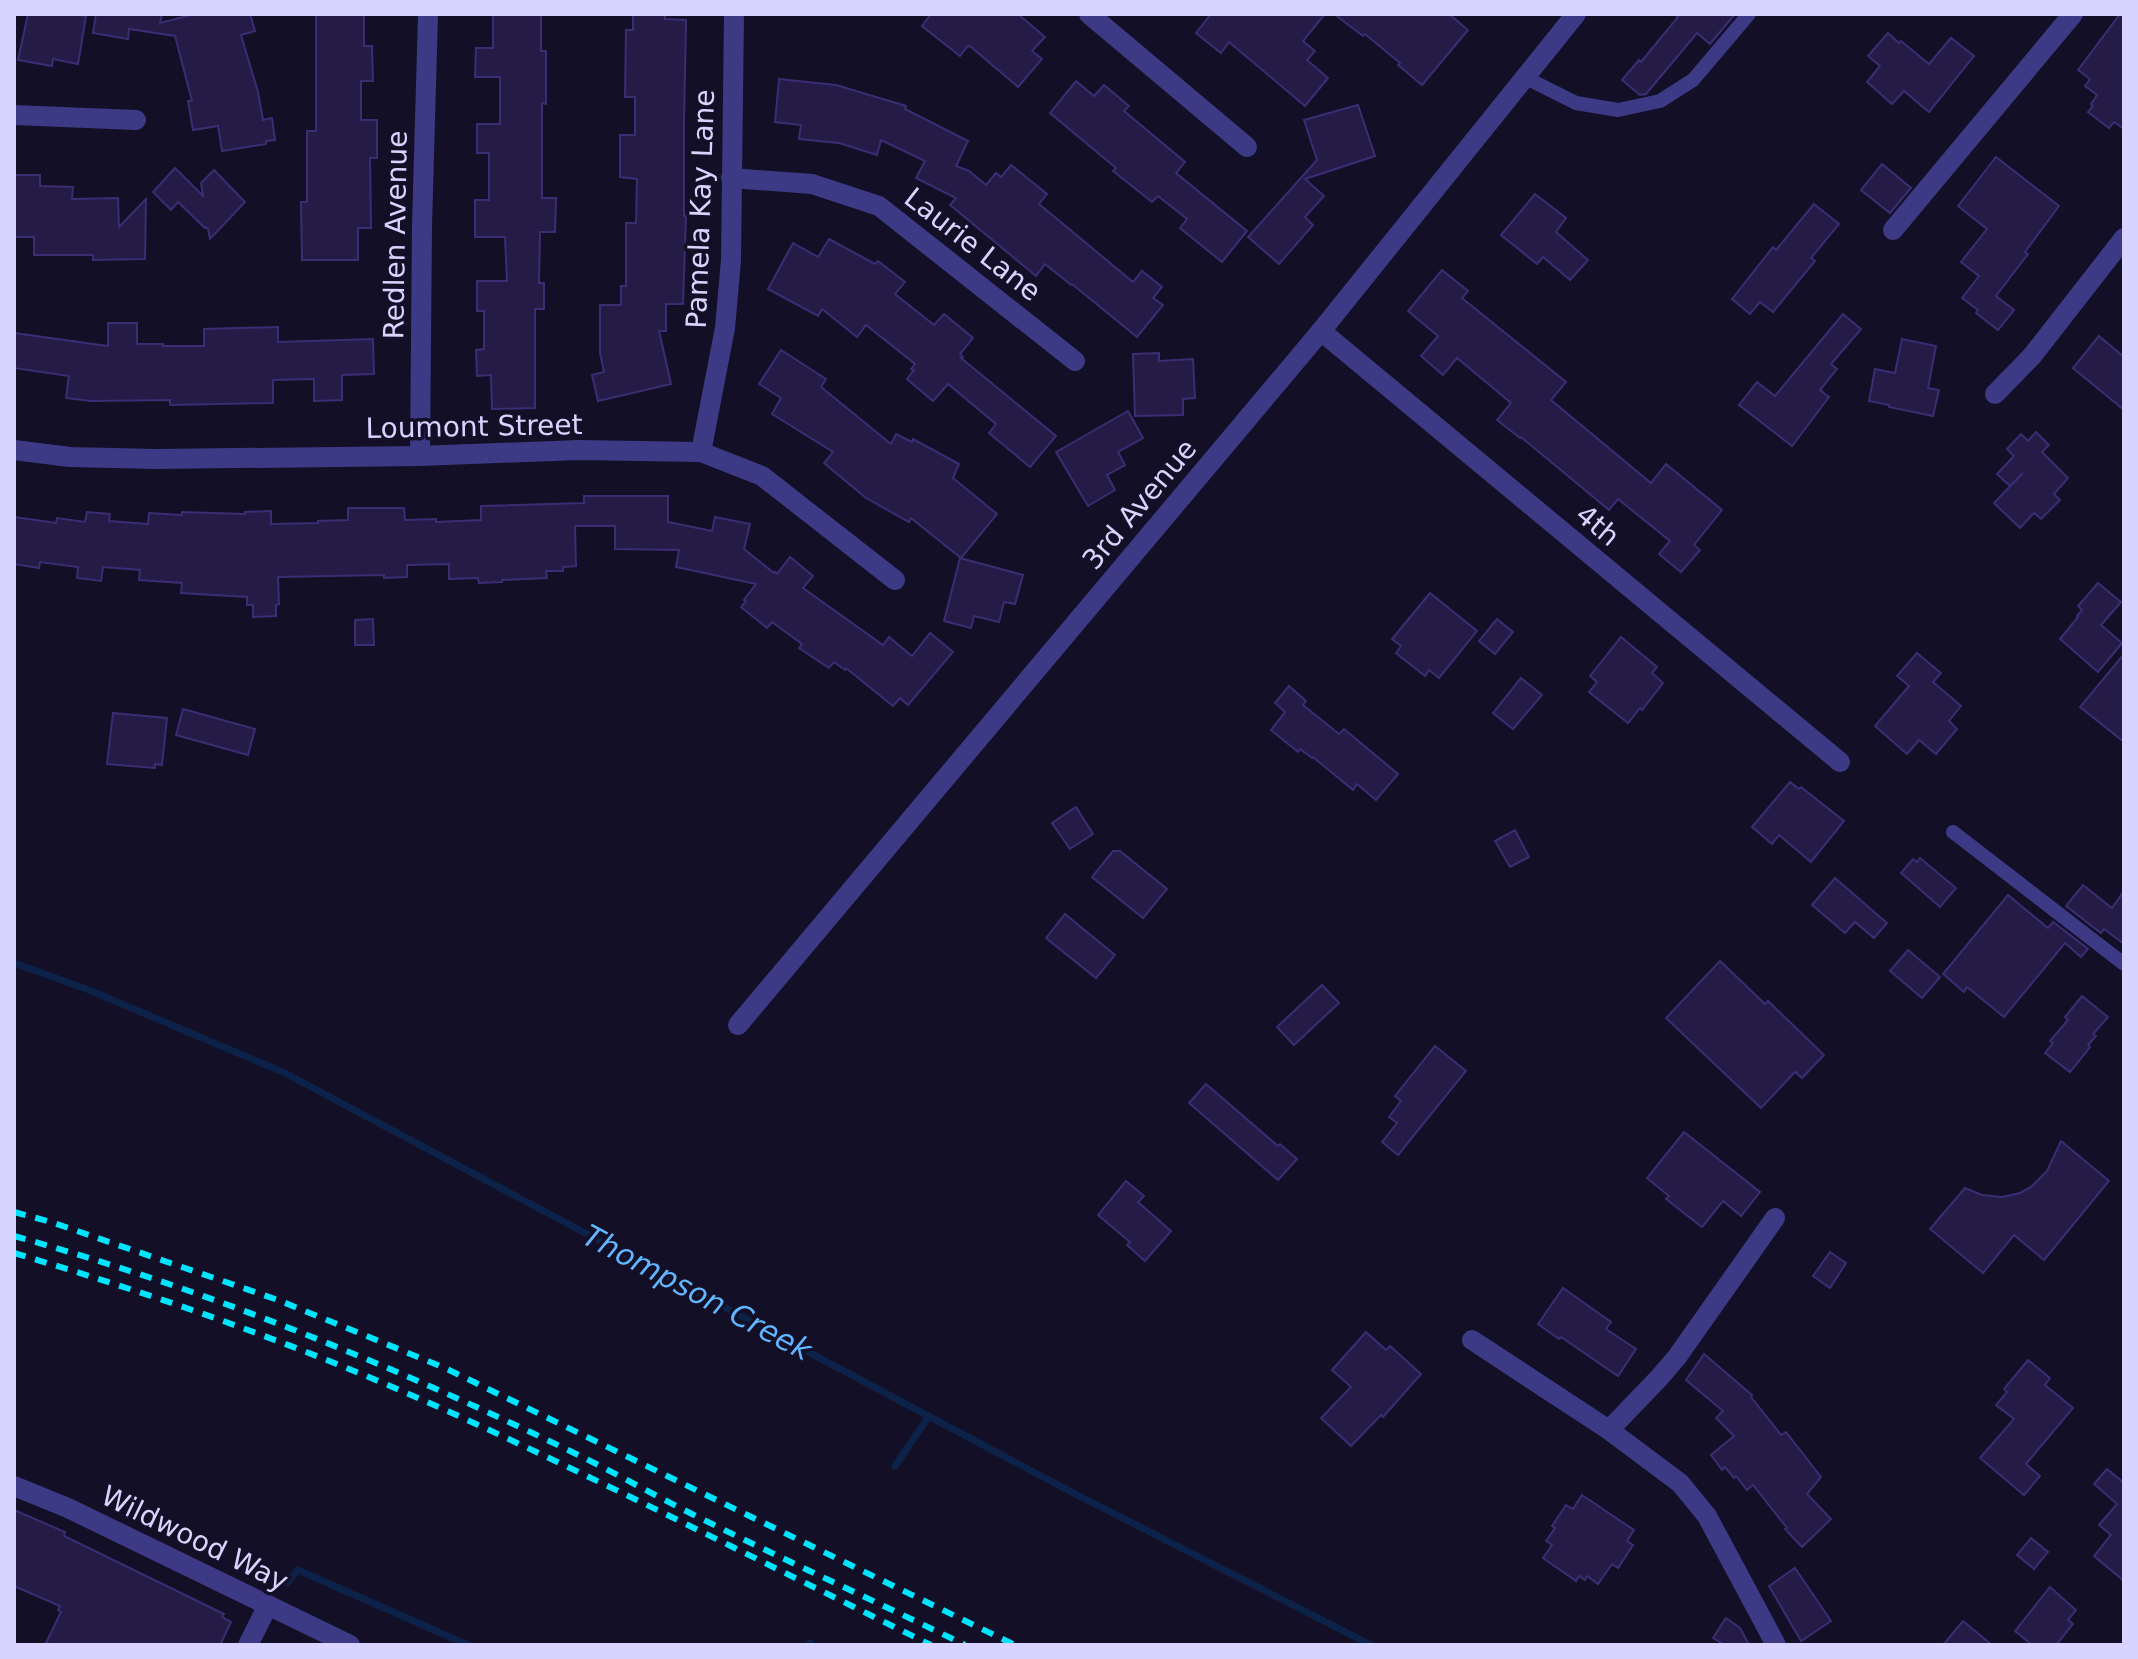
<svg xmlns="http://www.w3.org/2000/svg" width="2138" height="1659" font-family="'DejaVu Sans',sans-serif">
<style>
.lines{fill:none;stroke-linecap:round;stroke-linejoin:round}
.stream{stroke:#0c2248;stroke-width:7}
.building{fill:#241b47;stroke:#3b2d73;stroke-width:2}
.service{stroke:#3d3a85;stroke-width:14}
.minor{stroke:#3d3a85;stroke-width:20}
.rail{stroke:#00e5ff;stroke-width:6;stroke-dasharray:12 10;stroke-linecap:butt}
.labels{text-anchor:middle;stroke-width:7;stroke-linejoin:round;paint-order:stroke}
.street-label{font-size:28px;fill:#d9d4ff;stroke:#130f26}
.water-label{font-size:30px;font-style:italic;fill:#62b6ff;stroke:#130f26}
</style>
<rect width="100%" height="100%" fill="#130f26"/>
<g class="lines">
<g class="stream">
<polyline points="14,963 89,990 285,1073 1058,1485 1371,1645"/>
<polyline points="895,1466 929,1416"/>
<polyline points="287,1583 298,1570 468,1645"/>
<polyline points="809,1645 810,1643"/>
</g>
</g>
<g class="building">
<polygon points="28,14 73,14 86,16 78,64 53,59 52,66 18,60"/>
<polygon points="96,14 162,14 160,23 195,14 250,14 255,31 241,35 258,92 263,120 272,118 275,140 266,141 266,144 222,151 218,126 193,130 188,101 192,101 175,36 129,29 128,39 93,33"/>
<polygon points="316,14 364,14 364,46 372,46 373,81 361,81 361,120 377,120 377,158 370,158 371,228 358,228 358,260 302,260 301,202 307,202 307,131 316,131"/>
<polygon points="493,14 541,14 541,51 546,51 546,104 542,103 542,198 556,198 555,232 540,232 539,283 544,283 544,309 535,309 535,408 492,409 491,375 477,376 476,350 484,349 484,311 477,311 477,281 507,281 505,237 475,237 475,200 489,200 489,153 477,153 477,124 500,124 500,77 475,77 476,48 493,48"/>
<polygon points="633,14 665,14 665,19 686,20 684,121 684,216 686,216 683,304 666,304 666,331 659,331 671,384 598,401 592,375 604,372 600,353 600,305 621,305 621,286 626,286 626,223 636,223 637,179 620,177 620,135 635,135 635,97 625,97 626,30 633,30"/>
<polygon points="931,14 1018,14 1045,37 1032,51 1042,59 1018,87 971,47 968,46 960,56 922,26"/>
<polygon points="1211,14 1325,14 1303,41 1315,51 1307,60 1328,78 1305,106 1229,42 1221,53 1196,33"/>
<polygon points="1334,14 1449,14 1468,30 1422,85 1398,65 1400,63 1365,34 1363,36"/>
<polygon points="1674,14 1735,14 1710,44 1697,33 1646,94 1640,95 1622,80 1639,60 1641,62 1678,17"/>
<polygon points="2120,14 2124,14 2124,129 2114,122 2109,128 2088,112 2093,106 2091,104 2097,95 2085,86 2090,79 2078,70"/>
<polygon points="1888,33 1899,43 1901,41 1929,64 1951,38 1974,56 1929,112 1904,91 1892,104 1867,82 1880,66 1868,56"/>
<polygon points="779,79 836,85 906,106 905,109 968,141 956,166 969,171 986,185 996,173 1001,177 1011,165 1047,194 1039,204 1133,282 1142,271 1162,287 1153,298 1163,305 1137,337 1072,284 1071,285 1045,264 1036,276 950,205 956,198 916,178 925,161 881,140 877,155 839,143 799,139 801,125 775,122"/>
<polygon points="1076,81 1094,96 1104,85 1129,106 1124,111 1185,162 1176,173 1247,231 1222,262 1180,228 1187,219 1158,196 1152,202 1113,171 1116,168 1050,113"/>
<polygon points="1358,105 1375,156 1305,179 1324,196 1305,217 1313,225 1279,264 1248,237 1317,160 1304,120"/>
<polygon points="1996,157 2059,206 2025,252 2028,254 1996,296 2014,310 1998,330 1976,313 1978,310 1962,298 1979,276 1961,262 1987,229 1958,206"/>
<polygon points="1882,164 1911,188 1890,213 1861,190"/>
<polygon points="175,168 203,196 201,183 214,170 245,202 210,239 208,229 206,227 205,228 178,202 171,210 153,192"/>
<polygon points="14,175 40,175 40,186 73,187 72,199 118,198 119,227 146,199 145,259 93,260 93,255 34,255 34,237 14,237"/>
<polygon points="1535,194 1566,218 1556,232 1588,260 1570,280 1543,257 1537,264 1501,235"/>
<polygon points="1814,204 1839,224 1811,258 1815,261 1773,312 1760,302 1750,314 1732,299 1773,247 1776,250"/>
<polygon points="829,239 875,264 878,261 905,282 895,294 934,325 944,314 973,338 960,354 963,357 961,358 1056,436 1030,467 989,433 996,424 948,384 933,401 907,379 914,370 911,369 915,364 866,325 857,337 822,309 818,316 768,289 793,243 818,257"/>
<polygon points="1442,270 1468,291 1462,298 1566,382 1551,400 1651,483 1666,464 1722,510 1694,545 1700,550 1681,572 1659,554 1670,541 1618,499 1609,510 1521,437 1520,438 1497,420 1511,403 1457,358 1443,375 1421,356 1438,336 1408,311"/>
<polygon points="1843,314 1861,329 1831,364 1837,369 1820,390 1829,397 1792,446 1739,405 1757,382 1775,396"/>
<polygon points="108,323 137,323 137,344 163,344 163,346 204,346 204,329 278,327 278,342 373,339 374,374 342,375 342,400 314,401 314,379 273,380 273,403 170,405 170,400 90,401 66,398 69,376 14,368 14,333 108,346"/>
<polygon points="2099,336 2124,357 2124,410 2073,368"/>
<polygon points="1902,339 1936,346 1928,388 1939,390 1933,416 1889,407 1889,405 1869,401 1875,369 1895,373"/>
<polygon points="781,350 826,379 821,387 891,444 896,434 912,442 913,439 959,464 953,478 997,514 961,558 911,518 909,522 866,498 824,463 833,452 772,414 781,398 759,384"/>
<polygon points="1159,353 1159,361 1193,359 1195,398 1183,399 1183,415 1135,416 1133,354"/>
<polygon points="1128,411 1143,438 1118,452 1125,465 1107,475 1115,490 1088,506 1056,452"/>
<polygon points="2036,432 2049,445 2042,452 2068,478 2054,494 2060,500 2041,519 2034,513 2020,528 1994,503 2023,473 2010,486 1997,474 2014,456 2007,449 2021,434 2028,441"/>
<polygon points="584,496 668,496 668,522 712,531 715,517 750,524 744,549 774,573 775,572 777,574 790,557 813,576 803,588 883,645 889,637 912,656 930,633 953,652 908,705 900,698 893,706 846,668 845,670 834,662 829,668 799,648 802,644 772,622 767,628 741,607 746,601 744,600 756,584 676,567 679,550 615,549 615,526 575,526 576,566 563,567 563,571 546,571 547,578 502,580 502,582 479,583 478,578 449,579 449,564 407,565 407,577 384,578 384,575 278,577 279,604 276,605 276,616 253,617 253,605 247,605 247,597 181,593 182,583 139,580 140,570 103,567 101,581 77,578 78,567 40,562 39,568 14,564 14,517 56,523 57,518 85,522 87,512 110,514 109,521 148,524 149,513 182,515 182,512 245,514 245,512 271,511 271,524 318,523 318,521 348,520 348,508 404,508 405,520 436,519 436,522 481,520 481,506 584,503"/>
<polygon points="960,558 1023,575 1015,604 1004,602 999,622 974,616 971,628 944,621"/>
<polygon points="2098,583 2121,602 2101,625 2122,643 2098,672 2060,639 2078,617 2077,616 2082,610 2078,606"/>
<polygon points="1430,593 1477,631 1439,678 1429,670 1425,676 1396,653 1401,646 1392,639"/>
<polygon points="373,619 374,645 355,645 355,620"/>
<polygon points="1497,619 1513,632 1495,654 1479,641"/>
<polygon points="1621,637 1657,667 1652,673 1663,683 1642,710 1640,708 1628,723 1589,692 1597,682 1590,676"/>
<polygon points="1917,653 1941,673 1933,682 1961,706 1949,721 1957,729 1936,754 1919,740 1907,754 1875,726 1909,686 1897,676"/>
<polygon points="2124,654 2124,742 2080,707"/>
<polygon points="1521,678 1542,695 1513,729 1493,713"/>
<polygon points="1289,686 1306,701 1303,705 1339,734 1344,729 1398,774 1376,800 1357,784 1353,790 1313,757 1312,758 1300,749 1298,752 1271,730 1285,712 1275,703"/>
<polygon points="183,709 255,729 248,755 176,735"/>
<polygon points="113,713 167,718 162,765 155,764 155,768 107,764"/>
<polygon points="1790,782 1799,789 1801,787 1844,821 1811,862 1779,835 1772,844 1752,827"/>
<polygon points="1076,807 1093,834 1070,849 1052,823"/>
<polygon points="1515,830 1529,857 1510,867 1495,841"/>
<polygon points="1113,851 1120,851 1167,889 1143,918 1092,877"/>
<polygon points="1920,858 1956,888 1940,907 1901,873 1913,859 1917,862"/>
<polygon points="1835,878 1887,923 1874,938 1855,922 1845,933 1812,905"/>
<polygon points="2083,885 2112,908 2124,891 2124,944 2104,929 2101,933 2066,906"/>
<polygon points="2008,895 2048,928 2053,922 2088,949 2081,957 2065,943 2004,1017 1967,987 1964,992 1943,974"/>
<polygon points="1065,914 1115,955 1096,978 1046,938"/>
<polygon points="1908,950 1940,977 1922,998 1890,971"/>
<polygon points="1720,961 1765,1004 1768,1001 1824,1055 1802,1078 1795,1072 1761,1108 1666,1018"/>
<polygon points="1322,985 1339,1003 1294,1045 1277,1027"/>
<polygon points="2082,996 2108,1017 2093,1034 2096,1036 2088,1045 2090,1047 2070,1072 2045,1053 2053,1043 2050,1041 2068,1020 2065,1017"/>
<polygon points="1435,1046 1466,1071 1398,1155 1382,1142 1397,1123 1389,1117 1401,1101 1395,1096"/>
<polygon points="1206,1084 1278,1146 1280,1144 1297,1159 1278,1180 1189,1103"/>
<polygon points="1684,1132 1760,1192 1741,1216 1723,1201 1702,1227 1666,1199 1669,1196 1647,1178"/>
<polygon points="2061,1141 2109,1181 2044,1260 2014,1235 1983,1273 1930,1229 1965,1188 1982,1195 2002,1197 2020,1193 2031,1187 2047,1171"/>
<polygon points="1126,1181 1144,1196 1138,1202 1171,1231 1145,1261 1127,1245 1130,1242 1098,1215"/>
<polygon points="1830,1252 1846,1263 1830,1288 1813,1276"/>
<polygon points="1563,1288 1611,1322 1606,1329 1636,1349 1618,1376 1561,1337 1559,1339 1538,1324"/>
<polygon points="1366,1332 1386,1350 1390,1346 1421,1374 1383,1417 1381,1415 1351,1446 1321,1418 1351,1387 1332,1370"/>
<polygon points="1704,1354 1752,1395 1751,1397 1781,1435 1786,1432 1821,1477 1807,1494 1831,1519 1802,1547 1785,1529 1787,1528 1753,1485 1747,1490 1736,1476 1734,1478 1725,1467 1722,1470 1711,1455 1734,1436 1716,1418 1723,1411 1686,1380"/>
<polygon points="2028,1360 2050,1378 2045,1385 2073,1408 2026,1464 2040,1476 2024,1495 1980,1458 2014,1419 1996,1405 2007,1392 2004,1389"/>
<polygon points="2107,1469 2124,1483 2124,1581 2094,1556 2111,1535 2099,1525 2117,1504 2094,1484"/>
<polygon points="1582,1495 1634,1530 1627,1541 1633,1545 1618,1568 1612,1564 1598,1584 1587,1576 1585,1580 1579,1576 1576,1581 1543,1558 1552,1545 1546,1541 1555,1528 1552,1526 1566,1505 1573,1509"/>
<polygon points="14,1510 65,1532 64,1536 224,1614 222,1617 231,1622 220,1645 45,1645 61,1612 58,1610 60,1606 14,1586"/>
<polygon points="2031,1538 2048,1552 2034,1569 2017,1555"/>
<polygon points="1795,1568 1831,1621 1801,1641 1769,1586"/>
<polygon points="2050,1587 2076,1610 2068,1620 2073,1624 2056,1645 2032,1645 2015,1631"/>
<polygon points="1726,1618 1740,1628 1749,1645 1725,1645 1713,1638"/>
<polygon points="1963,1621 1992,1645 1943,1645"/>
</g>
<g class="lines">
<g class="service">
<polyline points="1524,77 1576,103 1618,110 1660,101 1693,80 1749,14"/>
<polyline points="1953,832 2124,964"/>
</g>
<g class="minor">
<polyline points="1089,14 1247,147"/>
<polyline points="14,115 136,120"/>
<polyline points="731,178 812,184 879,206 1075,361"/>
<polyline points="1893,230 2073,14"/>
<polyline points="1321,331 1840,762"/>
<polyline points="1995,394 2032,356 2124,238"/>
<polyline points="14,450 70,457 155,459 420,456 578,450 701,452 762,476 895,580"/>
<polyline points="701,452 725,328 731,260 734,14"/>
<polyline points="420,456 422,226 428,14"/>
<polyline points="738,1025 1321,331 1576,14"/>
<polyline points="1472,1340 1609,1430 1680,1483 1707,1516 1776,1645"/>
<polyline points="1609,1430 1659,1378 1677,1357 1775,1218"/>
<polyline points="14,1486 68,1508 350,1645"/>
<polyline points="248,1645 268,1605"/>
</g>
<g class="rail">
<polyline points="14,1212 51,1222 278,1300 445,1368 1015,1645"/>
<path d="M 14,1236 C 205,1289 390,1364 568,1450 C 610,1470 650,1493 692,1514 C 782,1559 875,1601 965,1645"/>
<path d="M 14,1253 C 163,1297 310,1349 452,1413 C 613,1486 772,1567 931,1645"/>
</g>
</g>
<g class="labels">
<g class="street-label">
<text transform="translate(700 209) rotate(-88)" y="10">Pamela Kay Lane</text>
<text transform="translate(395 235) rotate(-89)" y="10">Redlen Avenue</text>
<text transform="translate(973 244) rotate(38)" y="10">Laurie Lane</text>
<text transform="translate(474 426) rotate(-1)" y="10">Loumont Street</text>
<text transform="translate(1139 504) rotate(-50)" y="10">3rd Avenue</text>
<text transform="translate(1598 525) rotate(40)" y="10">4th</text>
<text transform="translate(195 1538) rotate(26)" y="10">Wildwood Way</text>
</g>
<g class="water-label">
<text transform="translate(697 1293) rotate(28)" y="10">Thompson Creek</text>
</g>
</g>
<rect width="2138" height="1659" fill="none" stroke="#d9d4ff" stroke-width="32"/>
</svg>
